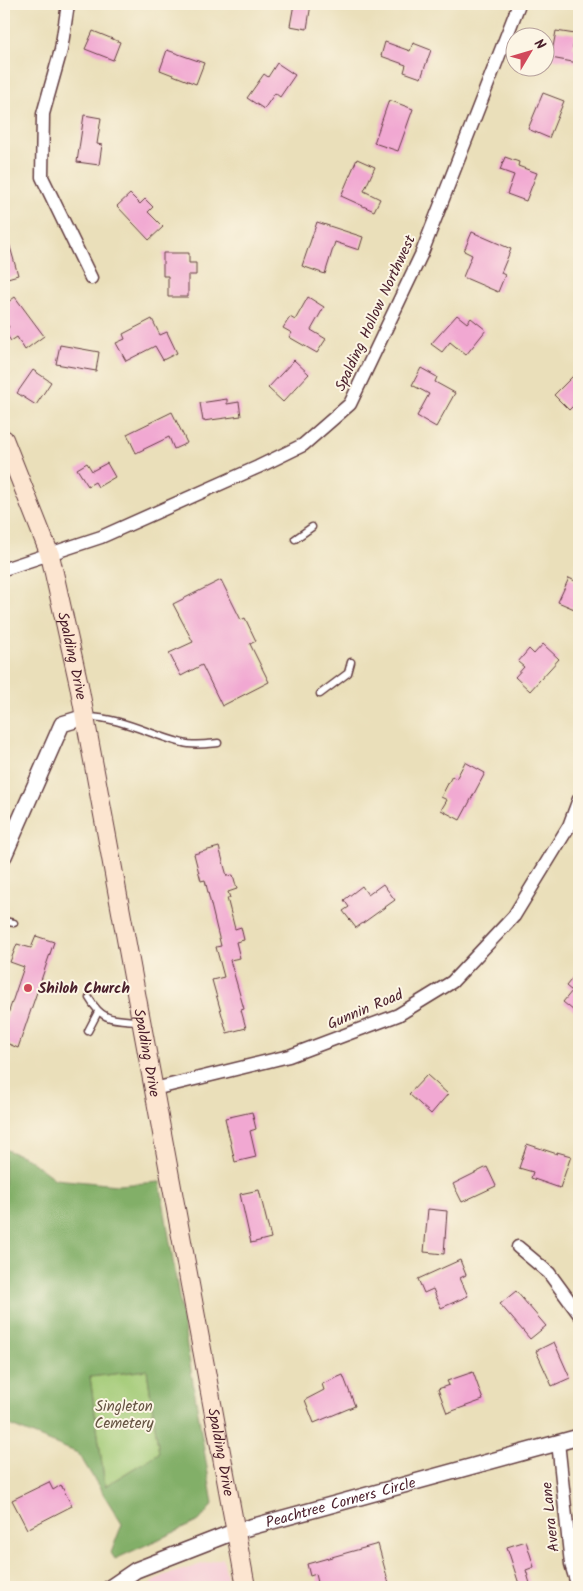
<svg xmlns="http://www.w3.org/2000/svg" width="583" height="1591" font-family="Kalam,sans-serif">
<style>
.built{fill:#f6cfd8}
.green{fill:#a3cb77;stroke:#767551}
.forest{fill:#82af68;stroke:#66674a;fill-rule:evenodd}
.building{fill:#f1a8d2}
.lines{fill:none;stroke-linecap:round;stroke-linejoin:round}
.service-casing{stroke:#623c40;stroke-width:9}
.minor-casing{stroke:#623c40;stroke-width:15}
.tertiary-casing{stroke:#623c40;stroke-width:18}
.secondary-casing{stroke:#623c40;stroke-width:20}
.service{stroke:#fff;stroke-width:6}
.minor{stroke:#fff;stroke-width:12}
.tertiary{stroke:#fff;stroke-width:15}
.secondary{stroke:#fce5d0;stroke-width:18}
.poi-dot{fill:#d1495b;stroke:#fcf5e5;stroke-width:2}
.labels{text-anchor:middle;stroke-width:4;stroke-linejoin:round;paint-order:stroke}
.street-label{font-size:15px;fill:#4a1f2b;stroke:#fcf5e5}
.poi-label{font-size:15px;font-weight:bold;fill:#4a1f2b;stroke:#fcf5e5;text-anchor:start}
.park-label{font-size:15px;fill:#655342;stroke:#fcf5e5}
</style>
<rect width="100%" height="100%" fill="#fcf5e5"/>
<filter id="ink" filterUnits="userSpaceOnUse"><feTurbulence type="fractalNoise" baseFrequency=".02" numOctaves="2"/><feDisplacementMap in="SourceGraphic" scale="10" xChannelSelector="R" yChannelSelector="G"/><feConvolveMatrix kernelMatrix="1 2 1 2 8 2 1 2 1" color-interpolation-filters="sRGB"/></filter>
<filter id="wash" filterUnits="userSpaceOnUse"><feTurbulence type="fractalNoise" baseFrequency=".0096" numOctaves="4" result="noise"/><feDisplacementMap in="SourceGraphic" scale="20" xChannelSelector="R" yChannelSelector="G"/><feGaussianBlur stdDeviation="1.12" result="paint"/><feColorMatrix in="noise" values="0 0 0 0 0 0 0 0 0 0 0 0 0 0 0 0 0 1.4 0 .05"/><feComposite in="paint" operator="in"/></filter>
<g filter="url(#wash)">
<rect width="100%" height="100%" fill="#eadfba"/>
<polygon class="built" points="223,1558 229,1587 144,1587 165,1575"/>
<polygon class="green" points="147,1370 159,1453 105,1486 90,1377"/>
<path class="forest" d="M 4,1149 L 27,1158 L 55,1179 L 117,1185 L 160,1182 L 213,1504 L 199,1521 L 115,1559 L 111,1553 L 122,1524 L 78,1453 L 4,1423 ZM 147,1370 L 159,1453 L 105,1486 L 90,1377 Z"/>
<g id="blocks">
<g class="building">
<polygon points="294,4 311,4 307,29 290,26"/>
<polygon points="93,31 120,42 113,60 85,49"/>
<polygon points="556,31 575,34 573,48 579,49 578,63 551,58"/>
<polygon points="385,42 410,51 413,43 431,50 421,78 404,72 406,65 381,56"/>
<polygon points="167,50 204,63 196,84 160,70"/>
<polygon points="277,63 295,75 280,97 275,93 264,109 247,98 264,74 268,77"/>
<polygon points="543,93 564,101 549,138 528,129"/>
<polygon points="389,100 413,109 398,151 374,143"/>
<polygon points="84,115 101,118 97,144 102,145 99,165 77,162"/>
<polygon points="505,157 519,162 518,166 537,173 526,201 507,194 514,175 500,170"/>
<polygon points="357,159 375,167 364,191 380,199 374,211 341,196"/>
<polygon points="130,194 140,204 145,199 153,207 148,212 163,227 149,240 117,206"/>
<polygon points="317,222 363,237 359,250 335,242 325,274 302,266"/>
<polygon points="472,232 511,249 501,273 505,275 498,292 463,277 472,255 464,251"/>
<polygon points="7,236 18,275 4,279 4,237"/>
<polygon points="163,253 189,253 189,263 196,263 196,275 188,275 188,297 168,297 168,276 163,276"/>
<polygon points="15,297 44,336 25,350 17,337 11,341 4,331 9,327 4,320 4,305"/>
<polygon points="308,297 324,307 311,330 326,339 317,353 289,337 292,333 283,328 290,317 295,320"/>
<polygon points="457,315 467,323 471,318 486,330 466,355 450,342 442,352 431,344"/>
<polygon points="152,319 160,335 167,332 177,353 163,360 155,346 126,361 116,343 125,339 123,334"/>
<polygon points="60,345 99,352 96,371 56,364"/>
<polygon points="294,360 309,374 283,402 268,388"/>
<polygon points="421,368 437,377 435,382 455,393 436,427 417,416 429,394 412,385"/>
<polygon points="33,370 51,382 36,405 17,393"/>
<polygon points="579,370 579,400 569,410 554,395"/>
<polygon points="227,399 227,404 239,402 241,416 203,421 200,403"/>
<polygon points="172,412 187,443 174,449 169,437 136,453 127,434"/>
<polygon points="87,463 92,471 107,463 115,477 98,487 95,482 88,486 77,469"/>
<polygon points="569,578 579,583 579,611 558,602"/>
<polygon points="221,580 241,620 245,618 256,641 250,644 269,682 222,706 202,665 181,676 169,653 193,642 173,604"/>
<polygon points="543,644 559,659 530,691 515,677 524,667 518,662 529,649 534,654"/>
<polygon points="465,762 485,773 460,820 441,810 447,800 441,797 452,776 456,779"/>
<polygon points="219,847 227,876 233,875 237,889 228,892 230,898 227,898 235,929 241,927 244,940 236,942 240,958 230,960 244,1009 241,1010 246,1028 227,1033 212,980 224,977 216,947 221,946 205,880 201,881 194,854"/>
<polygon points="383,884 395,900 356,928 343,911 349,907 344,900 362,886 368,895"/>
<polygon points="36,936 54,942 18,1048 4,1042 4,1026 24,967 10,962 17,944 31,948"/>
<polygon points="579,970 579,1015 563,1002 572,991 566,986"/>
<polygon points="427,1075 448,1094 431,1114 409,1094"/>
<polygon points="252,1112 256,1129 250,1131 256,1157 235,1162 225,1118"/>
<polygon points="527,1144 557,1154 557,1152 571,1156 560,1188 531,1178 533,1172 519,1168"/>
<polygon points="487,1167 496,1186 462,1202 453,1184"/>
<polygon points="259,1190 271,1238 251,1243 240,1194"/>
<polygon points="428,1209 447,1211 444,1254 424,1252"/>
<polygon points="460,1260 466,1275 460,1278 468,1296 441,1308 433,1289 424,1293 418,1279"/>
<polygon points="516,1291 546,1326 530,1339 500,1304"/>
<polygon points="554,1342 570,1378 552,1386 536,1351"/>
<polygon points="473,1372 483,1400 447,1413 438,1389 449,1385 447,1381"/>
<polygon points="343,1375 355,1406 314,1423 305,1400 324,1390 322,1384"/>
<polygon points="49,1482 53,1490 61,1485 72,1506 27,1529 12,1500"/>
<polygon points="526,1541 534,1567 526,1570 531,1587 520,1587 507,1547"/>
<polygon points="378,1544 389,1584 376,1587 319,1587 316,1574 310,1576 307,1564"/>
</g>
</g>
</g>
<g filter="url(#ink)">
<use href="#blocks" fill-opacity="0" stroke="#623c40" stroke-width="1"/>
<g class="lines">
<g class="service-casing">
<g id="service">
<polyline points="295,539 312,527"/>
<polyline points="320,694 348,673 351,662"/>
<path d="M 86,717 C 121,717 150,735 183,743 C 193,746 207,744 218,743"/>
<polyline points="4,921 14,923"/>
<path d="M 89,998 C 103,1022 113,1019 139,1021"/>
<polyline points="88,1031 98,1012"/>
</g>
</g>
<g class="minor-casing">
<g id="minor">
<polyline points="68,4 61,50 43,114 42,177 91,278"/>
<polyline points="4,569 101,537 258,467 303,445 350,404 421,255 519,4"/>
<polyline points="154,1089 289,1056 398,1015 452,982 514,916 569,826 579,799"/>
<polyline points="518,1247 549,1273 579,1314"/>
<polyline points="558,1442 571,1564 578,1587"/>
</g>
</g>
<g class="tertiary-casing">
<g id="tertiary">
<polyline points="4,856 62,724 85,717"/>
<path id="s1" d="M 111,1587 L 136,1570 L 236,1531 L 579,1437"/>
</g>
</g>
<g class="secondary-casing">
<g id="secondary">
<path id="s2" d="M 4,439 L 50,555 L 79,685 L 246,1587"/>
</g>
</g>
<use href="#service" class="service"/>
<use href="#minor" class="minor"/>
<use href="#tertiary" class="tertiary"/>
<use href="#secondary" class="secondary"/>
</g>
</g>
<circle class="poi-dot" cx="28" cy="988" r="5"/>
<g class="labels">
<g class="street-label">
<text transform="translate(375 313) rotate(-65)" y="5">Spalding Hollow Northwest</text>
<text dy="5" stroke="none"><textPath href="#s2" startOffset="228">Spalding Drive</textPath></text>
<text transform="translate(365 1009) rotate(-23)" y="5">Gunnin Road</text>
<text dy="5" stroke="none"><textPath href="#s2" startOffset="632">Spalding Drive</textPath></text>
<text dy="5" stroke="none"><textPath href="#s2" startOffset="1038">Spalding Drive</textPath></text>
<text dy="5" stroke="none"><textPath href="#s1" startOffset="246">Peachtree Corners Circle</textPath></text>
<text transform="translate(550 1517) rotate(-96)" y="5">Avera Lane</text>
</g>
<g class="poi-label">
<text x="38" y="993">Shiloh Church</text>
</g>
<g class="park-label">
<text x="124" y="1411">Singleton<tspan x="124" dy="17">Cemetery</tspan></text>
</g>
</g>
<rect width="583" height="1591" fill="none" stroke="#fcf5e5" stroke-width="20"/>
<g transform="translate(530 52) rotate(52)"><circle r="24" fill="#fcf5e5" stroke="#b59f9b"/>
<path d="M0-4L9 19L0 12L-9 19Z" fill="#d1495b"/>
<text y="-8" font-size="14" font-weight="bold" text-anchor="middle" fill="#4a1f2b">N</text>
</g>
</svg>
